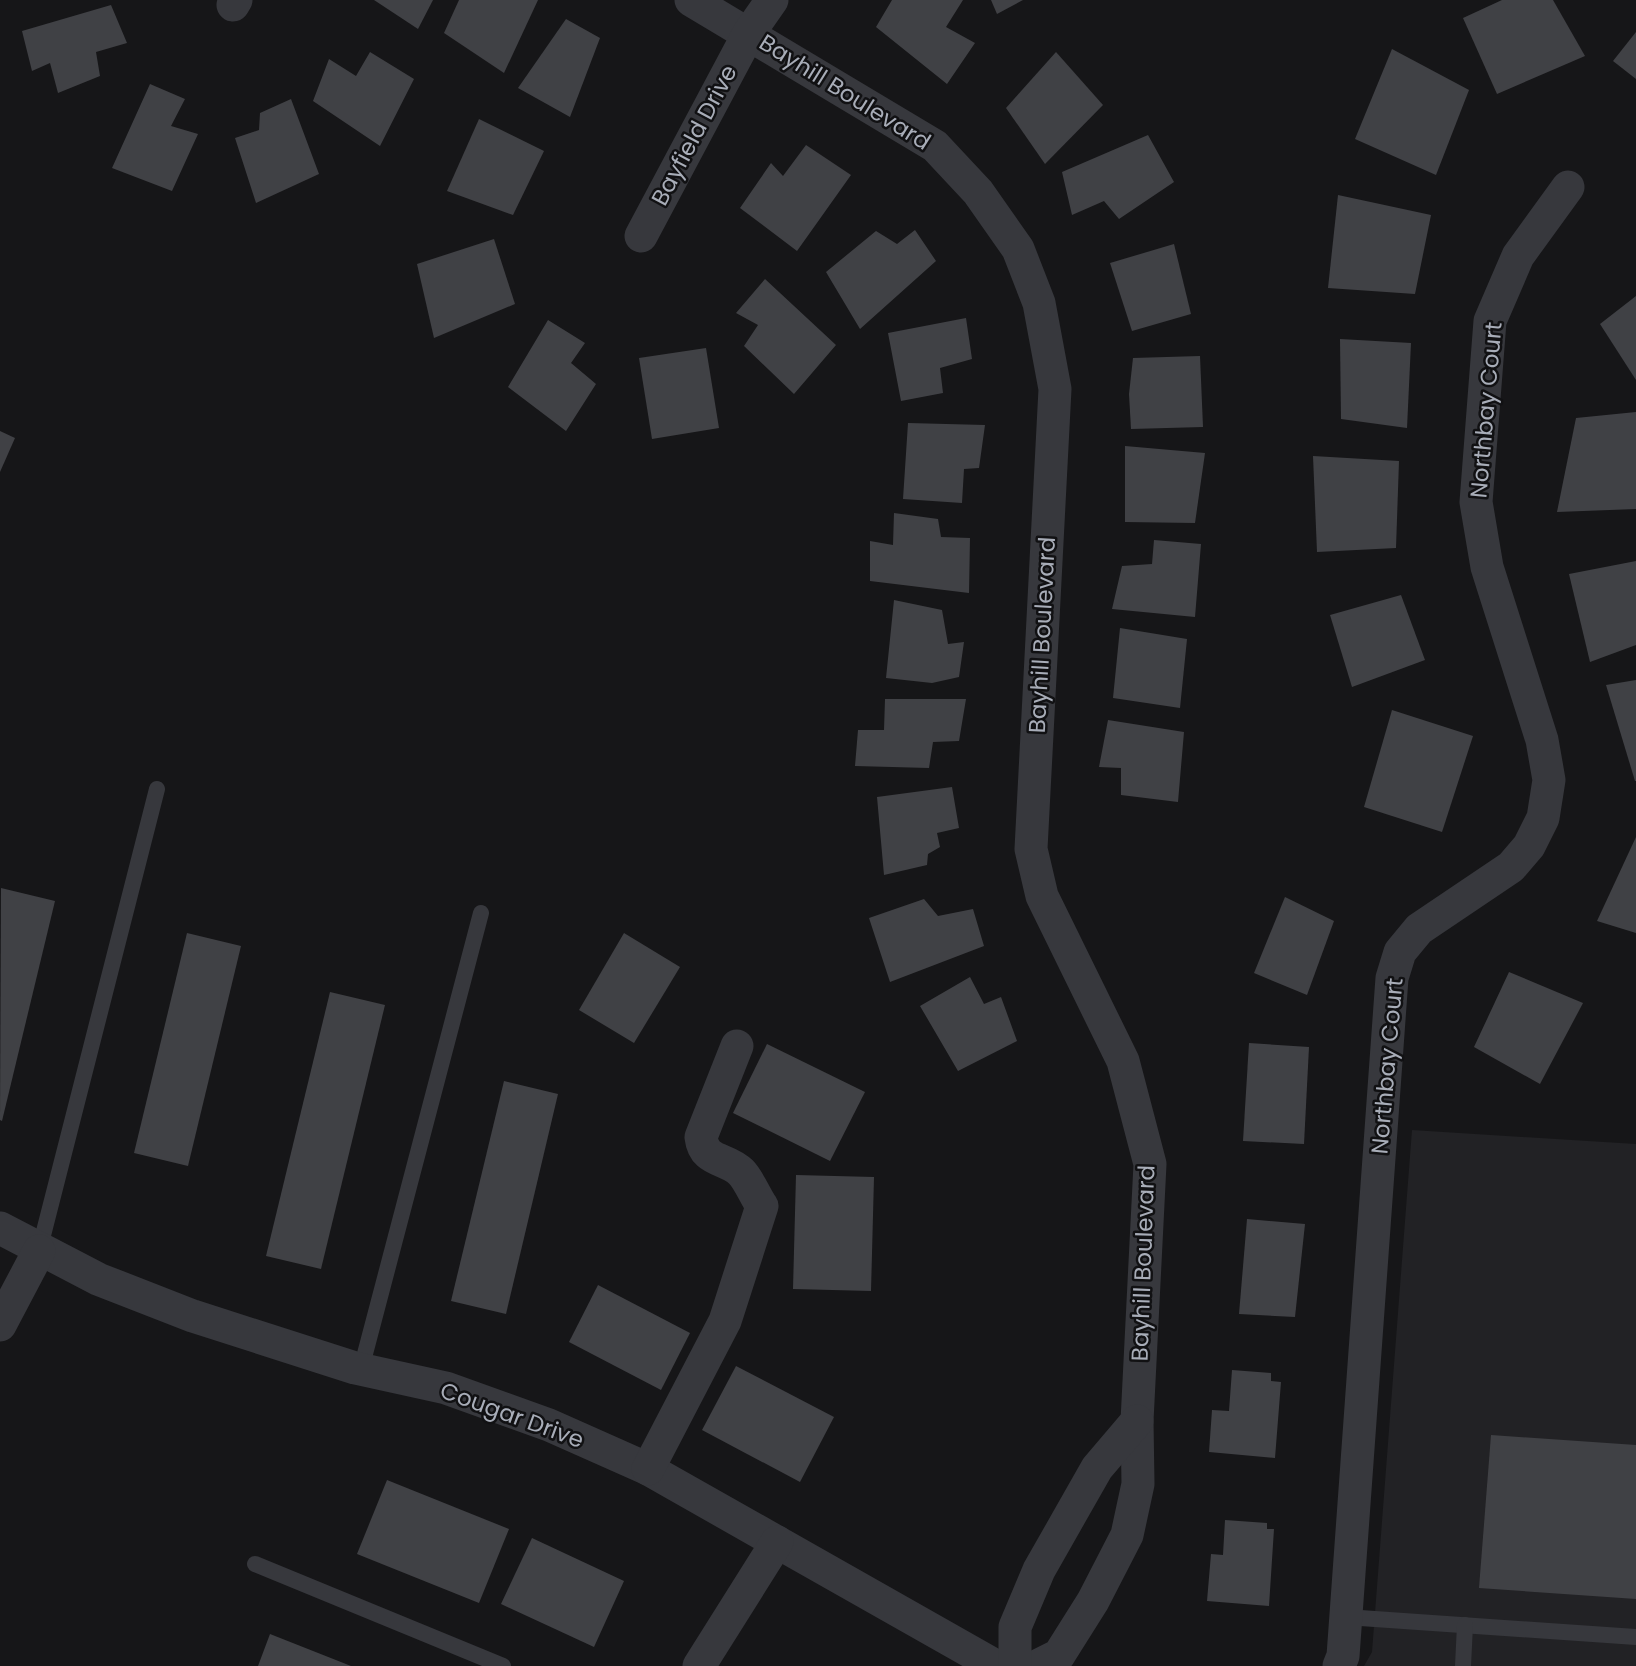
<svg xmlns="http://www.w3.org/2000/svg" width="1636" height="1666" font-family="Poppins,sans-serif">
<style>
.built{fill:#222225}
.building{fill:#404145}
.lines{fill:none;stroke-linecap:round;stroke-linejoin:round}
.lane{stroke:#37383d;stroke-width:16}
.street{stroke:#37383d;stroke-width:33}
.labels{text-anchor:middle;stroke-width:5;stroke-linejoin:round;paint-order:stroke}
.street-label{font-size:23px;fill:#a8adb8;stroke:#111113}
</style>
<rect width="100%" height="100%" fill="#161618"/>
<polygon class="built" points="1412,1130 1636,1144 1636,1666 1364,1666 1372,1652"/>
<g class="building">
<polygon points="374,0 433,0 418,29"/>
<polygon points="459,0 538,0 504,73 444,33"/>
<polygon points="892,0 963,0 946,27 975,43 947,84 876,27"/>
<polygon points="991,0 1023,0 997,14"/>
<polygon points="1502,0 1553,0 1585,56 1497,94 1463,18"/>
<polygon points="111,5 127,43 96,52 100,76 58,93 50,63 32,71 22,31"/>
<polygon points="566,19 600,38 570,117 518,88"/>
<polygon points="1636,32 1636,79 1613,61"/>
<polygon points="1392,49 1469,90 1436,175 1355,139"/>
<polygon points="370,52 414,79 380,146 313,101 329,59 356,76"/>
<polygon points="1056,52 1103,105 1045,164 1006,108"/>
<polygon points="150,84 185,99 171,126 198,134 172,191 112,168"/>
<polygon points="291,99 319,174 256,203 235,138 259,130 260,113"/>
<polygon points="479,119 544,151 513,215 447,191"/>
<polygon points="1148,135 1174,182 1119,219 1104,201 1072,215 1062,172"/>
<polygon points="806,145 851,175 797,251 740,208 771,163 783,176"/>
<polygon points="1338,195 1431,215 1415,294 1328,288"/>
<polygon points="915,230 936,261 860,329 826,272 876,231 897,244"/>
<polygon points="494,239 515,304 434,338 417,264"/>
<polygon points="1174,244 1191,314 1132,331 1110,263"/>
<polygon points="765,279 836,345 794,394 744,346 758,325 736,313"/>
<polygon points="1636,296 1636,380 1600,324"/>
<polygon points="966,318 972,359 940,368 943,393 901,401 888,333"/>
<polygon points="548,320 585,343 571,363 596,384 566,431 508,387"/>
<polygon points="1340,339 1411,343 1407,428 1341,419"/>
<polygon points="706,348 719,428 652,439 639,358"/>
<polygon points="1200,356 1203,427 1131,429 1129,394 1133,358"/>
<polygon points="1636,412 1636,509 1557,512 1576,418"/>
<polygon points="908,423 985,425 979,468 964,469 962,503 903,499"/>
<polygon points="0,431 15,438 0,472"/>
<polygon points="1125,446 1205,453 1195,523 1125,522"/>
<polygon points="1313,456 1399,461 1396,548 1317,552"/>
<polygon points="894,513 938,519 941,537 970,538 969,593 870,581 870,541 893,545"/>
<polygon points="1154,540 1201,544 1195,617 1112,609 1122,566 1152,564"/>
<polygon points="1636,561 1636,645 1590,662 1569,574"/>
<polygon points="1401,595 1425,660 1352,687 1330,615"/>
<polygon points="894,600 942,610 948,644 964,642 959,677 932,683 886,678"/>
<polygon points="1120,628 1187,639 1180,708 1113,698"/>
<polygon points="1636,680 1636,781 1635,781 1606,685"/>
<polygon points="885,699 966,699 959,741 933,742 929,768 855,766 858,730 884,730"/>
<polygon points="1392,710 1473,736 1442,832 1364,807"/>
<polygon points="1108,720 1184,732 1178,802 1121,795 1121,768 1099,767"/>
<polygon points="952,787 959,828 937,833 940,847 928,854 927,865 884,875 877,797"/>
<polygon points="1636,837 1636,933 1597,921"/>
<polygon points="1,888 55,901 2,1121 0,1120"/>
<polygon points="1285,897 1334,921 1307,995 1254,973"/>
<polygon points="924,899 938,916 973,909 984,946 890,982 869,918"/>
<polygon points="187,933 241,946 188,1166 134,1153"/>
<polygon points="624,933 680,967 634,1043 579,1010"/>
<polygon points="1509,972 1583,1003 1540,1084 1474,1047"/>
<polygon points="970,977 984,1004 1001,997 1017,1041 958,1071 920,1006"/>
<polygon points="330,992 385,1005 321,1269 266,1256"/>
<polygon points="1249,1043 1309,1047 1304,1144 1243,1141"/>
<polygon points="767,1044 865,1092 830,1161 733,1113"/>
<polygon points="504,1081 558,1094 506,1314 451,1301"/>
<polygon points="796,1175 874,1177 871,1291 793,1289"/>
<polygon points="1247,1219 1305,1224 1295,1317 1239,1314"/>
<polygon points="598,1285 690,1333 661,1390 569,1342"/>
<polygon points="736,1366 834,1417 800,1482 702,1430"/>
<polygon points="1232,1370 1271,1373 1271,1381 1281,1382 1275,1458 1209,1452 1212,1410 1229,1411"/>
<polygon points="1491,1435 1636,1445 1636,1599 1479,1588"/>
<polygon points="387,1480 509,1529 479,1603 357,1554"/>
<polygon points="1225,1520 1267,1523 1267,1529 1274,1529 1269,1606 1207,1601 1211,1554 1223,1555"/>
<polygon points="532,1538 624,1581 594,1647 501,1604"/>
<polygon points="270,1634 351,1666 258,1666"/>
</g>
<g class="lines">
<g class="lane">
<polyline points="39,1251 157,789"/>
<polyline points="361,1369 481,913"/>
<polyline points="255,1564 503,1666"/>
<polyline points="1346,1617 1636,1637"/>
<polyline points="1463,1666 1465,1625"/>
</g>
<g class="street">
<polyline points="691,0 935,146 978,192 1018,249 1039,303 1055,389 1031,849 1042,896 1123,1061 1150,1164 1137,1421 1138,1484 1127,1535 1093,1601 1059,1655 1037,1666"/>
<polyline points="233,5 236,0"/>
<polyline points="641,236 749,33 772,0"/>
<polyline points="0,1228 98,1279 193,1316 355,1368 446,1388 549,1425 648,1469 996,1666"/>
<polyline points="0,1325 39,1251"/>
<path d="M 648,1469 L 725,1321 L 762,1206 C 755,1196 749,1180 741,1172 C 726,1157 704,1163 701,1137 L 737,1046"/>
<polyline points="699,1666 777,1542"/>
<polyline points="1015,1666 1015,1627 1039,1570 1097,1468 1137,1421"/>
<polyline points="1339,1666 1343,1656 1392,978 1400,952 1419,929 1511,867 1529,846 1543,818 1549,780 1542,740 1487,567 1476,502 1490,321 1518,256 1568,187"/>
</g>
</g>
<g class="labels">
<g class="street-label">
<text transform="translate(845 92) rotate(32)" y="8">Bayhill Boulevard</text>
<text transform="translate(694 135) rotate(-62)" y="8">Bayfield Drive</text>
<text transform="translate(1486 410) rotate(-85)" y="8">Northbay Court</text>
<text transform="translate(1042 635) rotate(-87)" y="8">Bayhill Boulevard</text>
<text transform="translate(1387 1066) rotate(-85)" y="8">Northbay Court</text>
<text transform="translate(1143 1263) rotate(-88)" y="8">Bayhill Boulevard</text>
<text transform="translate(512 1415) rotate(20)" y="8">Cougar Drive</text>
</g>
</g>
</svg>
